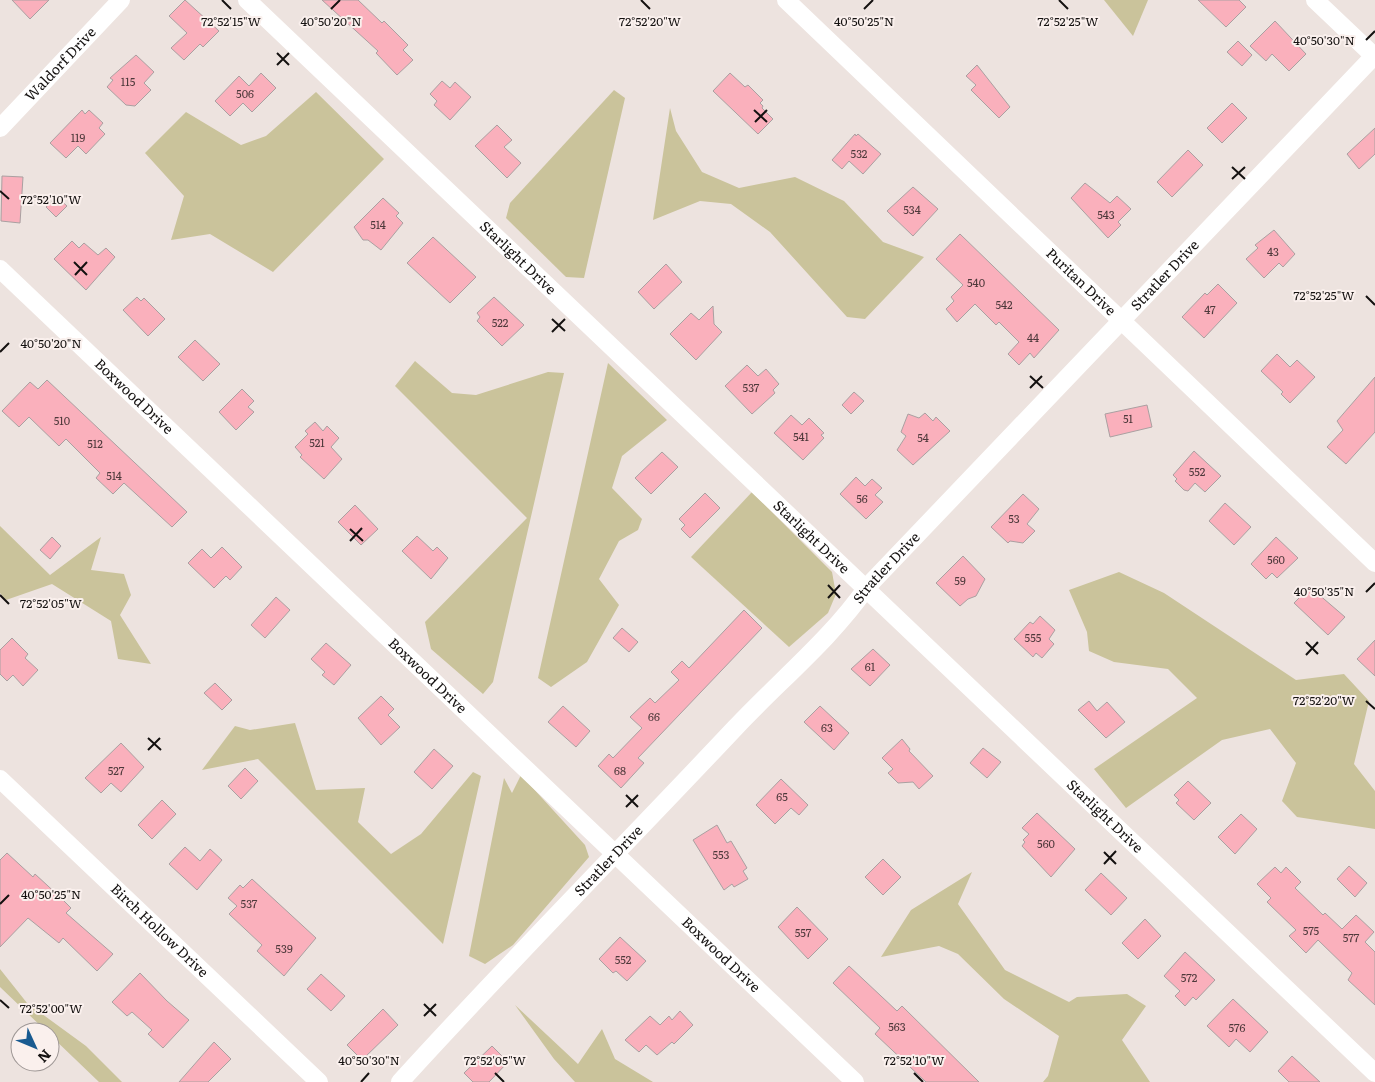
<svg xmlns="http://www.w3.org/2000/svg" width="1375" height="1082" font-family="Literata,serif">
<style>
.green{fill:#cac39b}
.building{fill:#fab0bc;stroke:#aaa0a1}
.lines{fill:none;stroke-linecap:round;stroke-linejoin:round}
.minor{stroke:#fff;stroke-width:18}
.ticks{fill:none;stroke:#141110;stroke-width:2}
.labels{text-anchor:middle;stroke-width:4;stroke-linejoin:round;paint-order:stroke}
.number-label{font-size:11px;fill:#4e393b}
.street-label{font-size:14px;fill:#141110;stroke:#faf0ed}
.ticks-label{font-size:12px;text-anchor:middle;fill:#141110;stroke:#faf0ed;stroke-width:4;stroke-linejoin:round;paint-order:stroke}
</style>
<rect width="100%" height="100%" fill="#ede3df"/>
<g class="green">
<polygon points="1104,0 1148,0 1133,36"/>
<polygon points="614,90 625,98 584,278 566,277 506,218 510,203"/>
<polygon points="316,92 384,159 273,272 210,234 171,240 184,196 145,153 186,112 241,145 266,136"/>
<polygon points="670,108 676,131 702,172 739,188 795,177 844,201 883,242 924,257 865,319 847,317 770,232 731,204 700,201 653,220"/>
<polygon points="415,361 452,393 476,395 548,372 564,373 493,682 483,694 431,649 425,622 527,518 395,386"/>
<polygon points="608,363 667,420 622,456 612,488 642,519 638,530 619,541 599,579 619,605 587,662 551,687 538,678"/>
<polygon points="752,492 832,572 836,594 828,613 789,647 691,557"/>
<polygon points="0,526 50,575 101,537 91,570 124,574 131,595 120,615 151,664 118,659 111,621 52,584 6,600 0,593"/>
<polygon points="1119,572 1164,593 1296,680 1344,674 1369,701 1354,764 1375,791 1375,829 1297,817 1282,801 1296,763 1270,729 1222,740 1126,808 1094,769 1197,698 1168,669 1114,662 1089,651 1087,632 1069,590"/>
<polygon points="295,723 316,790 365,788 358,822 391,854 421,834 473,772 481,776 443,944 258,759 202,770 235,726 250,730"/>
<polygon points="521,775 585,845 589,857 513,945 485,964 469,956 504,778 512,793"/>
<polygon points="972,872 958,904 1005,970 1069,1002 1077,997 1127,994 1146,1006 1122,1040 1150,1082 1043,1082 1048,1076 1059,1036 1004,999 958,954 939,946 881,957 911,910"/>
<polygon points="0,969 27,1003 86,1046 122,1082 99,1082 50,1035 50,1032 47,1032 0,987"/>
<polygon points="515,1005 578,1064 602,1029 615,1059 653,1082 575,1082 554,1059"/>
</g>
<g class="building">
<polygon points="12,0 49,0 30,19"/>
<polygon points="185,0 219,31 203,47 200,44 184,60 171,48 187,33 169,16"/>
<polygon points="322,0 358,0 382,23 384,21 408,45 403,50 413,60 397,75 376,53 378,51"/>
<polygon points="1198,0 1239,0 1246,7 1226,27"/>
<polygon points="1275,21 1306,54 1289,71 1272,54 1266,61 1250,46"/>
<polygon points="1238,41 1252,55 1242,66 1227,52"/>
<polygon points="136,55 154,72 144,83 151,90 135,106 126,105 107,87 113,80 110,78"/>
<polygon points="977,65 1010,107 999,118 971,90 976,85 966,76"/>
<polygon points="261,73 276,88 252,112 243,103 230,116 215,101 239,76 249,86"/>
<polygon points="730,73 745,87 748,85 763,100 760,103 763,106 762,108 773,119 758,134 713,91"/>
<polygon points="442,81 450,88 455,82 471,97 450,120 434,105 437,101 430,94"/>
<polygon points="1232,103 1247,118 1222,143 1207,128"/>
<polygon points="82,110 85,114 89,110 103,123 99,128 105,134 86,154 78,146 66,158 50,143"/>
<polygon points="497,125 512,140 504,147 521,163 507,178 475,146"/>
<polygon points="1375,128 1375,154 1359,169 1347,154"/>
<polygon points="855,134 856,136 858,134 881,154 863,174 849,161 842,169 832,160"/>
<polygon points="1188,150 1203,165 1172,197 1157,182"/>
<polygon points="2,176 23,177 20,223 1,221"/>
<polygon points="1085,183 1110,203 1117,196 1131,209 1118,222 1121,225 1108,238 1071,198"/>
<polygon points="913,187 938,209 913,236 887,211"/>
<polygon points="57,197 67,206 56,217 46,207"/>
<polygon points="383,198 399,213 396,216 403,223 381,250 368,240 363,240 354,227"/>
<polygon points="1274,230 1295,254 1283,267 1279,263 1264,278 1246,259 1258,248 1255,245"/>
<polygon points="960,234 1059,330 1034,358 1030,353 1019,365 1008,354 1019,342 999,322 996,325 975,304 957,322 946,309 954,301 951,297 963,285 936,259"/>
<polygon points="433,237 476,277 450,303 407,263"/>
<polygon points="72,241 79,248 84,243 98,255 106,248 115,257 86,290 54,259"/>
<polygon points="666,264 682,282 654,309 638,292"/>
<polygon points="1218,284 1237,303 1204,338 1182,317 1205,293 1207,295"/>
<polygon points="137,297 141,301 144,298 165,319 148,336 123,310"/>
<polygon points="494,297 524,325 502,346 477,321 480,317 477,313"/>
<polygon points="713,306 714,324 722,332 696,360 670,334 691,313 699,320"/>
<polygon points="195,340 220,364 203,381 178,357"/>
<polygon points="1277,354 1290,367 1297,360 1315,377 1290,403 1281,394 1283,392 1261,371"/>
<polygon points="747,365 758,376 766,369 779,384 773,390 775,393 752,414 725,386"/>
<polygon points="1375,377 1375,432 1346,464 1327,447 1343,430 1337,421"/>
<polygon points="47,380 187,512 172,527 124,483 113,494 96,478 100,473 66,439 59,446 29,417 19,427 2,411 30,382 38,389"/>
<polygon points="242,389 254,401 248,407 254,412 236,430 219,412"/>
<polygon points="854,392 864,401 851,414 842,405"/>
<polygon points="1147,405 1152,427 1110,437 1105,414"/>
<polygon points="925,413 933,421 936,417 950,431 913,465 897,450 906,436 901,432 908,414 919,418"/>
<polygon points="791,415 802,425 809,418 824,433 821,435 824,438 803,460 774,433"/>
<polygon points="315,422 323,431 327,426 339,438 331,447 342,459 324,479 300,457 302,455 295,447 308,434 305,431"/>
<polygon points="1194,451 1221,476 1205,492 1195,483 1188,491 1184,490 1175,481 1177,479 1173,475"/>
<polygon points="662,452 678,467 651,494 635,478"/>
<polygon points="856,477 865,486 872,479 882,488 875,495 883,502 866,519 840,494"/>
<polygon points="705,493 720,508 690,538 681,529 685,525 679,519"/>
<polygon points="1023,494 1039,509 1027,524 1035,531 1023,543 1010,541 1008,543 991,527"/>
<polygon points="1225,503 1251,527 1234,545 1209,521"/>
<polygon points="355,505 378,529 361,545 338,522"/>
<polygon points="417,536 433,551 437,547 448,558 431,579 402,551"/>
<polygon points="52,537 61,546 50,559 40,550"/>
<polygon points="1276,537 1298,558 1277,578 1272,573 1266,579 1251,564"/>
<polygon points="222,547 242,567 230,580 226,576 214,588 188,563 202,549 211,558"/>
<polygon points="963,556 985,579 976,596 968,599 960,606 936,583"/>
<polygon points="1310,587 1345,617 1328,635 1294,603"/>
<polygon points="276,597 290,610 265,638 251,625"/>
<polygon points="744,610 762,628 638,758 644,763 621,788 598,766 609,754 613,758 642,728 630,717 650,698 655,703 679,680 671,672 682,661 689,668"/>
<polygon points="1040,616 1055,630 1049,639 1054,644 1042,658 1036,653 1033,657 1014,639 1030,622 1033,624"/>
<polygon points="622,628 638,642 629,652 613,638"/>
<polygon points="12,638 28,654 25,658 38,670 23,686 13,675 7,681 0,674 0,650"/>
<polygon points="1375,640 1375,676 1357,659"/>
<polygon points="326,643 351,665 334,685 322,675 325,672 311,659"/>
<polygon points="873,649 890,665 870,686 851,669"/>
<polygon points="215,683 232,700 222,710 204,693"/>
<polygon points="381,696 394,709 388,715 400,727 381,745 358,718"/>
<polygon points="1089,701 1097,711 1107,702 1125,722 1106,738 1078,710"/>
<polygon points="563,706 590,731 576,747 548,722"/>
<polygon points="820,706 849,733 834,750 804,722"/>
<polygon points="902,739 910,749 909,751 933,776 919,789 913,782 898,783 888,773 893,769 882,758"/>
<polygon points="121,743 144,767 121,792 111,783 101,793 85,778"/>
<polygon points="983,748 1001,762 987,778 970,763"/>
<polygon points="434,749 453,766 432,789 414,772"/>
<polygon points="245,768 258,781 241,799 228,786"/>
<polygon points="781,779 808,805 799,815 791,808 775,824 756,805"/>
<polygon points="1188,781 1211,803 1194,820 1176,803 1179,800 1174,795"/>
<polygon points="162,800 176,814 152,839 138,825"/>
<polygon points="1037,813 1075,849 1051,877 1022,846 1025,842 1023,840 1029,834 1022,828"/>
<polygon points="1241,814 1257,829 1235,854 1218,837"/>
<polygon points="717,825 727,843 731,841 747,868 743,871 748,879 734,887 732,884 724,890 693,840"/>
<polygon points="185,847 200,861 210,849 222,860 197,890 169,864"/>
<polygon points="7,853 33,877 35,874 61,898 71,908 66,913 113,954 97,971 63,938 59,943 28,918 0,947 0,860"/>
<polygon points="883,859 901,877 883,895 865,877"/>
<polygon points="1349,866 1367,883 1355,897 1337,879"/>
<polygon points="1275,867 1281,873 1286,867 1301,882 1295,888 1323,915 1325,913 1342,929 1356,915 1374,932 1365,942 1375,952 1375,1005 1348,980 1352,973 1318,940 1306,953 1289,936 1296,930 1267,902 1271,898 1257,884"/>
<polygon points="1101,873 1127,898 1111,915 1085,890"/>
<polygon points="252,879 316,938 284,976 257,951 262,945 229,914 237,906 228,898 240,885 243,888"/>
<polygon points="797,907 828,939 808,959 778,927"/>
<polygon points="1145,919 1161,936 1138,959 1122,943"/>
<polygon points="620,937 646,961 627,981 616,971 613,973 599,959"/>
<polygon points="1185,952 1215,980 1196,1000 1193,997 1185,1006 1175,996 1180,991 1164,976"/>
<polygon points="849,966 897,1011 902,1006 979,1082 926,1082 875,1034 880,1028 833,983"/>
<polygon points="140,973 167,1001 189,1020 163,1048 148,1034 152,1030 132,1012 127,1016 112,1002"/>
<polygon points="321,974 345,996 331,1011 307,989"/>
<polygon points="1233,999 1268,1032 1250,1052 1236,1039 1229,1047 1207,1026"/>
<polygon points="383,1009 398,1025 362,1060 347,1045"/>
<polygon points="680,1011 693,1025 674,1044 672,1042 657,1055 646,1045 639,1052 625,1040 650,1016 660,1025 669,1016 672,1020"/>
<polygon points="214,1042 231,1059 208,1082 179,1082"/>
<polygon points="492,1046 508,1062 489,1082 473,1082 464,1073"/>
<polygon points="1292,1056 1320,1082 1289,1082 1278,1071"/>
</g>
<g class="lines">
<g class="minor">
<path id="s1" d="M 247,0 L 1375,1073"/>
<path id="s2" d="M 786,0 L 1375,563"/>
<polyline points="1315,0 1375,57"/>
<path id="s3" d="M 0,128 L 121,0"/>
<path id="s4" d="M 0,269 L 855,1082"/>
<path id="s5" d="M 0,779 L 319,1082"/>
<path id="s6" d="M 400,1082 C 509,962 624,846 735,728 C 778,682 831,639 867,587 L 1375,55"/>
</g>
</g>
<path class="ticks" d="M 222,0 L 231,9M 641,0 L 650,9M 1059,0 L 1068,9M 331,9 L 340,0M 864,9 L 873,0M 1366,40 L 1375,31M 277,53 L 289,65M 277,65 L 289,53M 754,110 L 767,122M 755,122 L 767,110M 1232,167 L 1245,179M 1232,179 L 1245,167M 0,191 L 9,199M 74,262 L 87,275M 75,275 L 87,262M 1366,296 L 1375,305M 552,319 L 565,331M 552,332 L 565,319M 0,352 L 9,343M 1030,376 L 1043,388M 1030,388 L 1042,376M 350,529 L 363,541M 350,541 L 362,528M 828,585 L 840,598M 1366,592 L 1375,583M 0,595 L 9,604M 828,598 L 840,585M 1306,642 L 1318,654M 1306,655 L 1318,642M 1366,701 L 1375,709M 148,738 L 161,750M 148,750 L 160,738M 626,795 L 638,807M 626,807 L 638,795M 1104,852 L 1116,864M 1104,864 L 1116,851M 0,904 L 9,895M 0,1000 L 9,1008M 424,1004 L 436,1016M 424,1016 L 436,1004M 495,1073 L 504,1082M 914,1073 L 923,1082M 361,1082 L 369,1073"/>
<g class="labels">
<g class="number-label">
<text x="128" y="86">115</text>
<text x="245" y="98">506</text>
<text x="78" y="142">119</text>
<text x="859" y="158">532</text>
<text x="912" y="214">534</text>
<text x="1106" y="219">543</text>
<text x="378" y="229">514</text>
<text x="1273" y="256">43</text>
<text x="976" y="287">540</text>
<text x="1004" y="309">542</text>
<text x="1210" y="314">47</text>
<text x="500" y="327">522</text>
<text x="1033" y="342">44</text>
<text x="751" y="392">537</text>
<text x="1128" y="423">51</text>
<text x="62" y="425">510</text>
<text x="801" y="441">541</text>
<text x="923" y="442">54</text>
<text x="317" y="447">521</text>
<text x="95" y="448">512</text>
<text x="1197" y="476">552</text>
<text x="114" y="480">514</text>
<text x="862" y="503">56</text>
<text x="1014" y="523">53</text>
<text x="1276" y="564">560</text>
<text x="960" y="585">59</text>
<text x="1033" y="642">555</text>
<text x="870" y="671">61</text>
<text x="654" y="721">66</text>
<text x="827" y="732">63</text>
<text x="116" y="775">527</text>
<text x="620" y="775">68</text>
<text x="782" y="801">65</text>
<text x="1046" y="848">560</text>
<text x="721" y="859">553</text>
<text x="249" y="908">537</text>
<text x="1311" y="935">575</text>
<text x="803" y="937">557</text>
<text x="1351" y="942">577</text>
<text x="284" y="953">539</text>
<text x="623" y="964">552</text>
<text x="1189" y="982">572</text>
<text x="897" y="1031">563</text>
<text x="1237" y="1032">576</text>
</g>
<g class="street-label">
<text dy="5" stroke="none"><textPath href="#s3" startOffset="88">Waldorf Drive</textPath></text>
<text dy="5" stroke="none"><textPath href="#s1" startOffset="374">Starlight Drive</textPath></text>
<text dy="5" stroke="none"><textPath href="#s6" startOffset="1112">Stratler Drive</textPath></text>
<text dy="5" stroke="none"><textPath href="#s2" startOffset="408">Puritan Drive</textPath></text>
<text dy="5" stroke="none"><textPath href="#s4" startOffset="185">Boxwood Drive</textPath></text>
<text dy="5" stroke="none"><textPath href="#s1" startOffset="779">Starlight Drive</textPath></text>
<text dy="5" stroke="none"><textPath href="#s6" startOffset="708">Stratler Drive</textPath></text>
<text dy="5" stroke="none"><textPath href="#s4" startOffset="590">Boxwood Drive</textPath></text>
<text dy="5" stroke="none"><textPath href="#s1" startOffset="1184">Starlight Drive</textPath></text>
<text dy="5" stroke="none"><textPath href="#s6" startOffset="304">Stratler Drive</textPath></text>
<text dy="5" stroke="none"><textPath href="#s5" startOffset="220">Birch Hollow Drive</textPath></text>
<text dy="5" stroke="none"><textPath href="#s4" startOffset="995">Boxwood Drive</textPath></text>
</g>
</g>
<g class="ticks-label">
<text x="231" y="26">72°52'15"W</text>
<text x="650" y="26">72°52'20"W</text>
<text x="1068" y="26">72°52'25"W</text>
<text x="331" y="26">40°50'20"N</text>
<text x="864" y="26">40°50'25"N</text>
<text x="1324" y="45">40°50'30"N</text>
<text x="51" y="204">72°52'10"W</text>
<text x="1324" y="300">72°52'25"W</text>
<text x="51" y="348">40°50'20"N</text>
<text x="1324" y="596">40°50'35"N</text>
<text x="51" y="608">72°52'05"W</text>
<text x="1324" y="705">72°52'20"W</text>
<text x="51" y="899">40°50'25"N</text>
<text x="51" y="1013">72°52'00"W</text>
<text x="369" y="1065">40°50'30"N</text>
<text x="495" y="1065">72°52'05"W</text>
<text x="914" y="1065">72°52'10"W</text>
</g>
<g transform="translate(35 1047) rotate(134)"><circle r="24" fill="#faf0ed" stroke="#9e9795"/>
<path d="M0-4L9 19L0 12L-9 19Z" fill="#185a90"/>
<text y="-8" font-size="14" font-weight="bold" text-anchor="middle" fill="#141110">N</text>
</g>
</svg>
